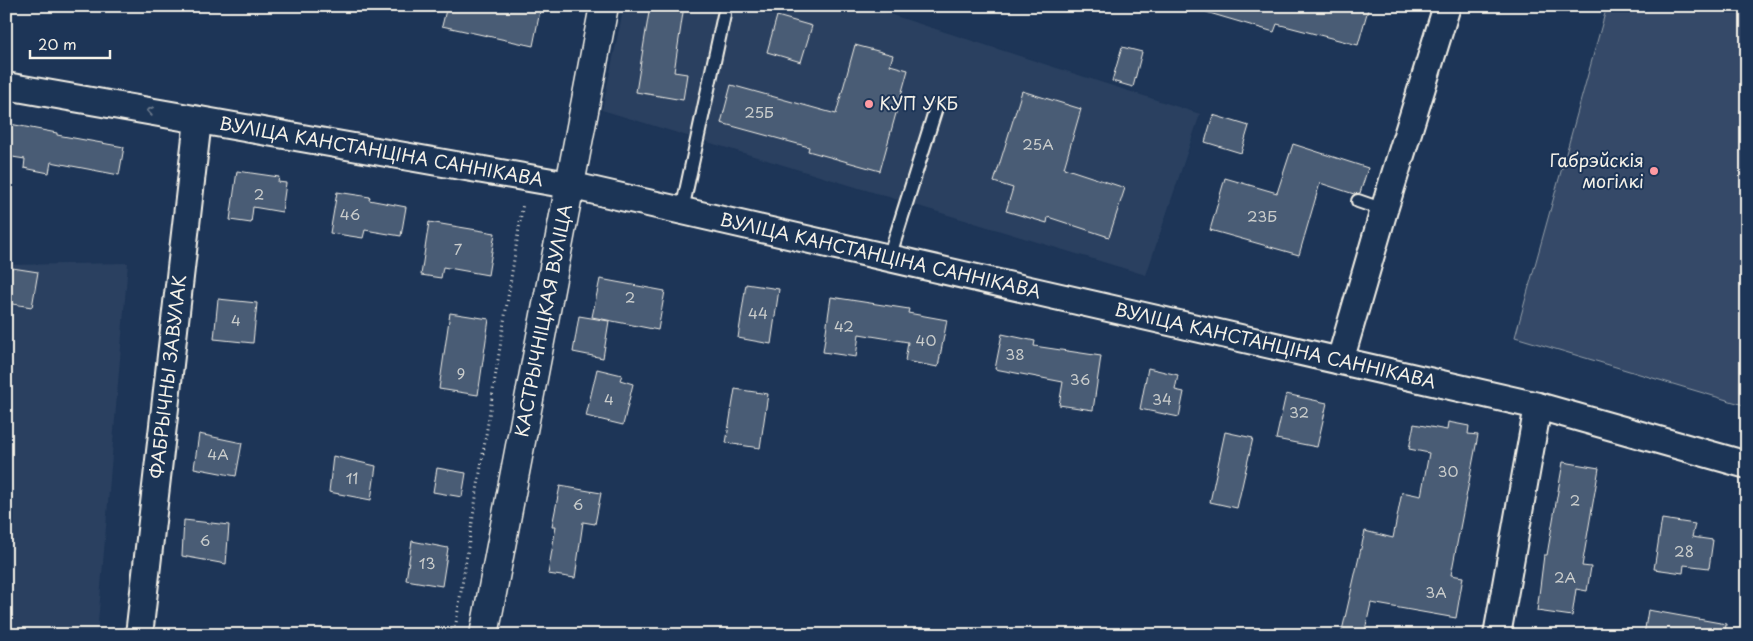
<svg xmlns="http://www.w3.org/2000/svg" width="1753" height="641" font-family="'Playpen Sans',sans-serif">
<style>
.built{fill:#2a4060}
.green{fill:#354a67;stroke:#949ea8}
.building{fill:#485b74;stroke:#f4f1e8}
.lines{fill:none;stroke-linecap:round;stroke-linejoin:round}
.service-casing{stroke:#f4f1e8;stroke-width:16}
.minor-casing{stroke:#f4f1e8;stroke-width:30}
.secondary-casing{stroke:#f4f1e8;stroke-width:31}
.path{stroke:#f4f1e8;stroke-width:3;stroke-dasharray:1 4;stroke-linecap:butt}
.service{stroke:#1d3557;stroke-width:12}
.minor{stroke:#1d3557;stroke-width:26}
.secondary{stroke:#1d3557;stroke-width:28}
.oneway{stroke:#68778a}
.poi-dot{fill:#ff9aa2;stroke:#1d3557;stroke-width:2}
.labels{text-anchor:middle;stroke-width:4;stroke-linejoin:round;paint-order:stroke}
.number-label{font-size:15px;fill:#c9cccb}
.poi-label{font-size:18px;fill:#f4f1e8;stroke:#1d3557;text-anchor:start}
.street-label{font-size:18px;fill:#f4f1e8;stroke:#1d3557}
</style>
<rect width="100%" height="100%" fill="#1d3557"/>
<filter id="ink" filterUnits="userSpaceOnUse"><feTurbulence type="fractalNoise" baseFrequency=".02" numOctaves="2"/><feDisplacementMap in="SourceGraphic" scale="10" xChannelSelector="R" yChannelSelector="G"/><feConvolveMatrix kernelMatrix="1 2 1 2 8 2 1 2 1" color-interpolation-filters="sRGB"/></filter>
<g filter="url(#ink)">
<g class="built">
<polygon points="624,6 864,6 1200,114 1146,275 602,110"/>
<polygon points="128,263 97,635 6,635 6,265"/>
</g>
<polygon class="green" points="1607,6 1747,6 1747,406 1515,337"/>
<g class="building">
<polygon points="447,6 541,6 533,46 442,26"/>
<polygon points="650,6 684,6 674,72 687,74 683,100 636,92"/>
<polygon points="1207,6 1369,6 1358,45 1277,24 1274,32 1206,12"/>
<polygon points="777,16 812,26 801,62 767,52"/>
<polygon points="855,45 893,55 890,65 908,70 880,171 808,151 809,147 721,123 731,85 836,114"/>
<polygon points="1122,47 1142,52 1133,87 1112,81"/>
<polygon points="1022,91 1081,109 1064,168 1125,188 1109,237 1048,217 1047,223 1006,211 1013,188 994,182"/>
<polygon points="1213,115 1249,126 1241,153 1205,142"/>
<polygon points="10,124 57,133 57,135 124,147 119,175 51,162 49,173 24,168 25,159 6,156"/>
<polygon points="1293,144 1368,168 1360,193 1354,194 1320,183 1299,255 1210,230 1225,178 1277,193"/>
<polygon points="237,171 279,177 278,182 286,183 282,212 253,207 251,223 230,220"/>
<polygon points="337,192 370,197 369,200 406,207 401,236 365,230 363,238 330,233"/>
<polygon points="429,222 495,233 488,275 443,267 441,278 421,275"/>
<polygon points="6,267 38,272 32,307 6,303"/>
<polygon points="600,279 665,291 658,330 592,317"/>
<polygon points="746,284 779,289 771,344 738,338"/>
<polygon points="831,297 909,309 908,313 947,320 938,367 905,361 908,342 859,334 856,357 823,352"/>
<polygon points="218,299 257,303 253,343 214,339"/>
<polygon points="450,313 489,319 478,395 439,389"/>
<polygon points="579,316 609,321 603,358 573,352"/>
<polygon points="1002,334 1035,341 1034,346 1101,356 1093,410 1059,405 1063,382 995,369"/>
<polygon points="1148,368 1178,375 1175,390 1184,392 1179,417 1140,409"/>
<polygon points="597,369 622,375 620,380 633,384 623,425 586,416"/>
<polygon points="735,389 768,394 760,448 726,443"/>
<polygon points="1286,394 1327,403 1317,447 1276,439"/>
<polygon points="1448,422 1469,426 1468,434 1478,435 1451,575 1463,577 1456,618 1371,603 1364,635 1341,635 1365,531 1393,538 1402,492 1421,496 1429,453 1409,449 1414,424 1447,430"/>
<polygon points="1225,432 1253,438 1237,508 1210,502"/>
<polygon points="199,434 242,443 236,476 194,468"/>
<polygon points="333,456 376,466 371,500 329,492"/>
<polygon points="1563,462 1599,468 1582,566 1591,567 1587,591 1576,589 1572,616 1537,611 1544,555 1547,555"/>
<polygon points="437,468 466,473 462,497 433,492"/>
<polygon points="560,486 601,493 595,524 583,522 575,578 548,574 556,526 552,526"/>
<polygon points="1662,519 1695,524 1692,537 1713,540 1709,568 1684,565 1683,573 1654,569"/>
<polygon points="184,520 229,525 226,564 182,556"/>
<polygon points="412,541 448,548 442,586 406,580"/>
<polygon points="1648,610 1726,624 1725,635 1644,635"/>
</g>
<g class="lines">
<g class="service-casing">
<g id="service">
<polyline points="1358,201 1384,210"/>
<polyline points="682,210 724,15"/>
<polyline points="889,258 936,108"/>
</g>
</g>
<g class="minor-casing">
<g id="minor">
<path id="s1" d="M 6,86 L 569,185 L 1538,406 L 1747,465"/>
<polyline points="1340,361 1384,210 1447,6"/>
<path id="s2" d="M 139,635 L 198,120"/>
<polyline points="1497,635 1538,406"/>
</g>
</g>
<g class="secondary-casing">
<g id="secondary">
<path id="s3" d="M 484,635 L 604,6"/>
</g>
</g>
<polyline class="path" points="449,635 456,623 523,203"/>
<use href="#service" class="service"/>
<use href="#minor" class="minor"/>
<use href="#secondary" class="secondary"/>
</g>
<defs><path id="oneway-chevron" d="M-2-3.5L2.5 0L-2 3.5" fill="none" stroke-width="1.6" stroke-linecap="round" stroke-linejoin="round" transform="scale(1.25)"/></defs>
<use class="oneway" href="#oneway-chevron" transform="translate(150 111) rotate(-170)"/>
</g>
<g class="poi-dot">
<circle cx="869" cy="104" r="5"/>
<circle cx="1654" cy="171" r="5"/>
</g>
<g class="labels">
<g class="number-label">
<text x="759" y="118">25Б</text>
<text x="1038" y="150">25А</text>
<text x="259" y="200">2</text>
<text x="350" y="220">46</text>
<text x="1262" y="222">23Б</text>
<text x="458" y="255">7</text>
<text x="630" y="303">2</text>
<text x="758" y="319">44</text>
<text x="236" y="326">4</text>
<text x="844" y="332">42</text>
<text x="926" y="346">40</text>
<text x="1015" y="360">38</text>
<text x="461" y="379">9</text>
<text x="1080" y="385">36</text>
<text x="609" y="405">4</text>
<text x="1162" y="405">34</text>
<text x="1299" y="418">32</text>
<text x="218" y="460">4А</text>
<text x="1448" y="477">30</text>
<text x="352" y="484">11</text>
<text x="1575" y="506">2</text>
<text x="578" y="510">6</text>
<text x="205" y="546">6</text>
<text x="1684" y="557">28</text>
<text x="427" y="569">13</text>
<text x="1565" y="583">2А</text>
<text x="1436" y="598">3А</text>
</g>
<g class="poi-label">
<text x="879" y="110">КУП УКБ</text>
<text x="1644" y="167" text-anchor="end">Габрэйскія<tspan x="1644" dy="21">могілкі</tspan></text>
</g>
<g class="street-label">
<text dy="6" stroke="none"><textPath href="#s1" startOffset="381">ВУЛІЦА КАНСТАНЦІНА САННІКАВА</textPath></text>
<text dy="6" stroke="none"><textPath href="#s1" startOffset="891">ВУЛІЦА КАНСТАНЦІНА САННІКАВА</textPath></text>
<text dy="6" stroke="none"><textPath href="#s3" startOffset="320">КАСТРЫЧНІЦКАЯ ВУЛІЦА</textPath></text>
<text dy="6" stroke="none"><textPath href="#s1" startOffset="1296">ВУЛІЦА КАНСТАНЦІНА САННІКАВА</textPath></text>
<text dy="6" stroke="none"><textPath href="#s2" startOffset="260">ФАБРЫЧНЫ ЗАВУЛАК</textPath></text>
</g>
</g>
<rect width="1753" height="641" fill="none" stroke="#1d3557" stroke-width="25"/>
<rect x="12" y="12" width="1728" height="616" fill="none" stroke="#f4f1e8" stroke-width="2" filter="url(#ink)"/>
<path d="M30 50v8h80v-8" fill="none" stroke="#f4f1e8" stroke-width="2.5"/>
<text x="38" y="50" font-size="15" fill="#f4f1e8" stroke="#1d3557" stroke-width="4" paint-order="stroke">20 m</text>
</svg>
